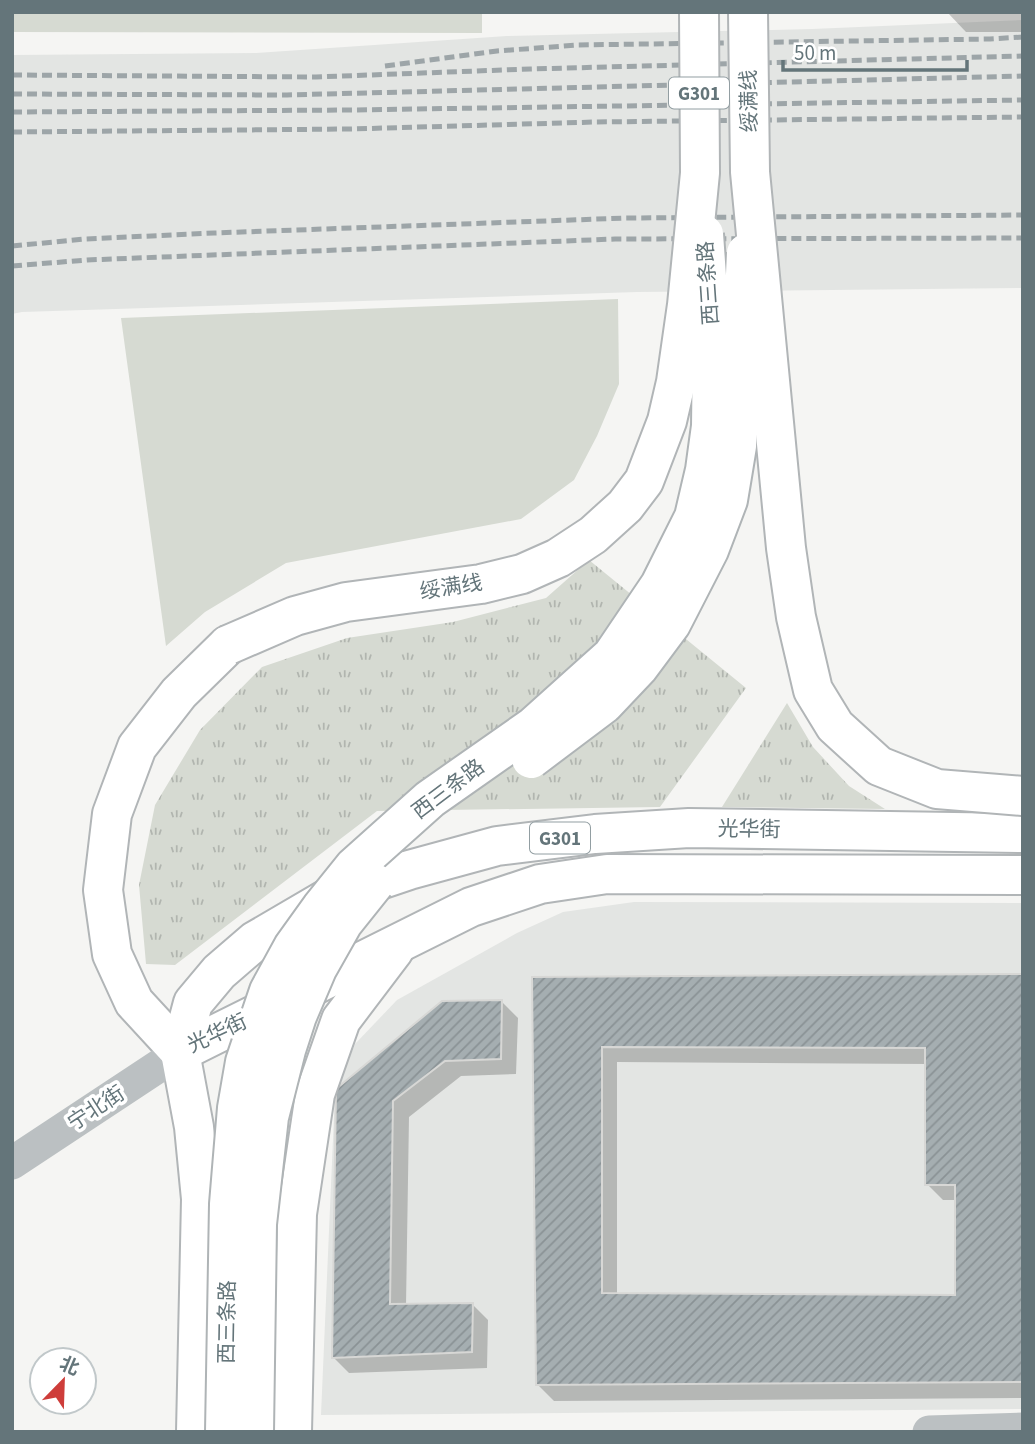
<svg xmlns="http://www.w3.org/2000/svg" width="1035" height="1444" font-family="'Source Sans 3','Noto Sans SC',sans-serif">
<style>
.built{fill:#e3e5e3}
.grass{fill:url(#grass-tufts)}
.pitch{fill:#d6dad2}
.shadow{fill:#0003;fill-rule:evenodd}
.building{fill:url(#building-hatch);stroke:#d7d7d5;stroke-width:2;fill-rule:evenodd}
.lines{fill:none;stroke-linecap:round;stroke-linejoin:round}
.trunk-casing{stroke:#b1b5b7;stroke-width:42}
.tertiary{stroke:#bbc0c2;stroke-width:33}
.trunk{stroke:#fff;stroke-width:38}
.rail{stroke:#9da5a8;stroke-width:5;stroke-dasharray:10 5;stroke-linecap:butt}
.primary-bridge-casing{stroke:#afb4b6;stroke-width:42;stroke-linecap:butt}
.trunk-bridge-casing{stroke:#b1b5b7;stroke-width:42;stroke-linecap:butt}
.primary-bridge{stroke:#fff;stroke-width:38}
.trunk-bridge{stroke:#fff;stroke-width:38}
.labels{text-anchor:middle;stroke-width:7;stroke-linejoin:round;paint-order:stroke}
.shield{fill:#fff;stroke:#929ea2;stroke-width:2}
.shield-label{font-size:19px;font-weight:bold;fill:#64757a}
.street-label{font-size:21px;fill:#64757a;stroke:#fff}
</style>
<defs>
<pattern id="grass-tufts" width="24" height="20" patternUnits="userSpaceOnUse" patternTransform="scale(1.75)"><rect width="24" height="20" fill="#d6dad2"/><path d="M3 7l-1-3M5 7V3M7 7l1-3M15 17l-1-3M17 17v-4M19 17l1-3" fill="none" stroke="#b1b5af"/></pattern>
<pattern id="building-hatch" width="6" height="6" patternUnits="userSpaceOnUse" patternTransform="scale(1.75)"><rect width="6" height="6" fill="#a5aeb1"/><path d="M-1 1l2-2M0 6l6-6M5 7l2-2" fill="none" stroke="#8a9295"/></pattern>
</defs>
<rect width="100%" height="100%" fill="#f5f5f3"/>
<g class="built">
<polygon points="1023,20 1023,288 637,292 22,312 12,314 12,55 256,53 507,36 812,29"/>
<polygon points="634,902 1023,903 1023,1409 321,1415 335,1093 355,1044 397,1000 517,933 563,912"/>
</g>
<g class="grass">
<polygon points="589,560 746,688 660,807 377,811 175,965 146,964 139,885 155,805 200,730 262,667 347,638 453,622 546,598"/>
<polygon points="787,703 813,747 849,786 885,809 722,807"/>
</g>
<g class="pitch">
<polygon points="12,12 482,12 482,33 12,32"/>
<polygon points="618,299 619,384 597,436 574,480 521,519 286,563 205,612 166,646 121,318"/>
</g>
<g class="shadow">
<polygon points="947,12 1023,12 1023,32 966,32"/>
<path d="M 1023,975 L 1023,1398 L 554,1401 L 538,1385 L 534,979 ZM 617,1062 L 927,1064 L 927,1184 L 943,1200 L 956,1200 L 956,1297 L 617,1295 Z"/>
<polygon points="502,1002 518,1018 516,1074 461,1076 409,1117 406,1306 472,1304 488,1320 487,1368 349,1373 333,1357 338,1090"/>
</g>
<g class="building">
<path d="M 1023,974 L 1023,1382 L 536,1385 L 532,977 ZM 602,1047 L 925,1048 L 925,1185 L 955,1185 L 955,1295 L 602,1293 Z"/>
<polygon points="502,1000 501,1059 445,1061 393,1101 390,1304 473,1303 472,1352 332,1358 336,1089 442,1001"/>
</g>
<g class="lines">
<g class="trunk-casing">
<g id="trunk">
<polyline points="180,1052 471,907 540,884 607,874 1023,875"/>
<polyline points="180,1052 134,1002 112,954 103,890 112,814 137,747 179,693 228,645"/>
<polyline points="196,1432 201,1199 194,1127 180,1052 193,1003 219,972 255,941 332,896 409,870 497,846 595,834 689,828 1023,833"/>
<polyline points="292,1432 297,1214 315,1094 341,1020 394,950"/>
</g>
</g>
<g class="tertiary">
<polyline points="12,1163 180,1052"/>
<polyline points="929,1432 1023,1429"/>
</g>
<use href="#trunk" class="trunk"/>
<g class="rail">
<polyline points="385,66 497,51 578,45 990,39 1023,37"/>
<polyline points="12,75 316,77 530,69 1023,56"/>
<polyline points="12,94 287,95 1023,76"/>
<polyline points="12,112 349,110 1023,100"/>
<polyline points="12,132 351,129 595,122 1023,117"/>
<polyline points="12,246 85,239 214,233 626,218 1023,215"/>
<polyline points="12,266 87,260 615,239 1023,238"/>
</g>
<g class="primary-bridge-casing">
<g id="primary-bridge">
<polyline points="531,759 604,704 639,667 671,624 709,550 728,500 737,446 746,253"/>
<polyline points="225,1432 229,1204 237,1108 245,1062 269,991 293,947 321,908 354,867 430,799 534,726 612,656 660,585 694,517 705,470 711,426 712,347 704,234"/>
<polyline points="254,1432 257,1224 269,1117 286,1050 297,1016 317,969 343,923 375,883"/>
</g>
</g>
<g class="trunk-bridge-casing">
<g id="trunk-bridge">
<polyline points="748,12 750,172 786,548 796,617 813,690 835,726 879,766 937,789 1023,796"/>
<polyline points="228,645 295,616 346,602 481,584 522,574 558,558 593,535 625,506 644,481 667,421 676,382 687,305 700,173 699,12"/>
</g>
</g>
<use href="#primary-bridge" class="primary-bridge"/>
<use href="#trunk-bridge" class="trunk-bridge"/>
</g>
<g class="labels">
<g class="shield">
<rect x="669" y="77.5" width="60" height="31" rx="5"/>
<rect x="530" y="822.5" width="60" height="31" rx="5"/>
</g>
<g class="shield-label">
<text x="699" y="100">G301</text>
<text x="560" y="845">G301</text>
</g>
<g class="street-label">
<text transform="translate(749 101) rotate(-91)" y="7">绥满线</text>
<text transform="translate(708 283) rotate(-94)" y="7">西三条路</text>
<text transform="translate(451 587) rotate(-9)" y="7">绥满线</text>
<text transform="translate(448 789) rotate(-37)" y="7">西三条路</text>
<text transform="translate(749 829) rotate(1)" y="7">光华街</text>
<text transform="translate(217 1033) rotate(-25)" y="7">光华街</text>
<text transform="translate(96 1108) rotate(-33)" y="7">宁北街</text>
<text transform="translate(227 1322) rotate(-89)" y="7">西三条路</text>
</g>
</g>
<rect width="1035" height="1444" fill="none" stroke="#64757a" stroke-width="28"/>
<g transform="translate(63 1381) rotate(23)"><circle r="33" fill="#ffffff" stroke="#c1c8ca" stroke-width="2"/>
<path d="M0-5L12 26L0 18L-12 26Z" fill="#ce3d3a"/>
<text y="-10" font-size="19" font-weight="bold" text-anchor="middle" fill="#64757a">北</text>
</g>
<path d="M783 60v10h184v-10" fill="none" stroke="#64757a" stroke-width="3.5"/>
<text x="794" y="60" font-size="21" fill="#64757a" stroke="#ffffff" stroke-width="5" paint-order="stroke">50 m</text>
</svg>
